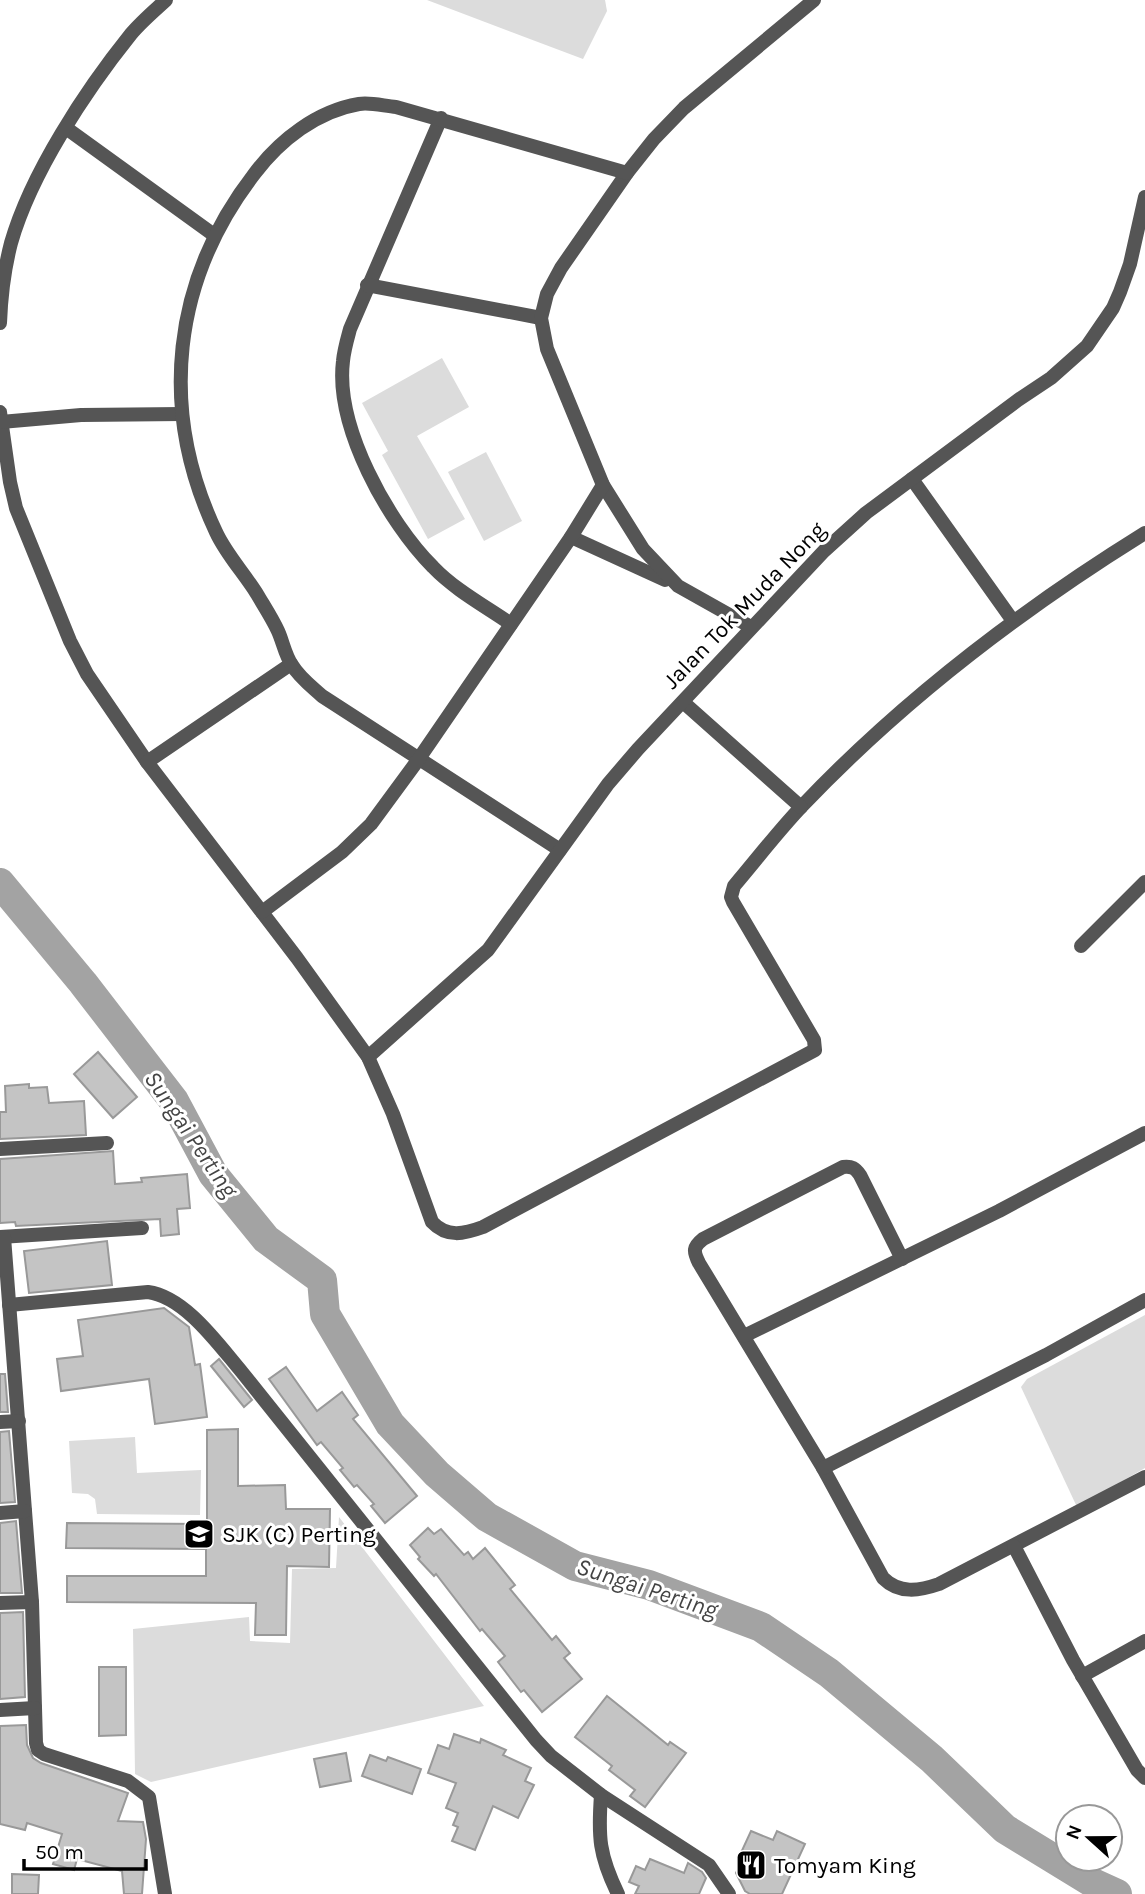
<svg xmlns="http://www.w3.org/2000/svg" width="1145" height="1894" font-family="Karla,sans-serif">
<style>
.green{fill:#dcdcdc}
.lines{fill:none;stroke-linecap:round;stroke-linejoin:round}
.river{stroke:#a3a3a3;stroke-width:30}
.building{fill:#c4c4c4;stroke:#999;stroke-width:2}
.street{stroke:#555;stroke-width:14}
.labels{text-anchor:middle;stroke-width:6;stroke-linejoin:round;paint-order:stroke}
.street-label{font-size:23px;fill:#000;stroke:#fff}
.poi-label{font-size:23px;fill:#000;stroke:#fff;text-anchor:start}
.water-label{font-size:24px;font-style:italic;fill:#444;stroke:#fff}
</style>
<rect width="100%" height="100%" fill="#fff"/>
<g class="green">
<polygon points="427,0 605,0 607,11 583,59"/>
<polygon points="442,358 469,407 417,436 465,519 428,539 382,455 388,451 362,403"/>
<polygon points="486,452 522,521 484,541 448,472"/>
<polygon points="1145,1315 1145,1468 1077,1507 1021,1387 1027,1379"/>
<polygon points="135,1437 137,1473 201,1470 200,1515 97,1514 95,1499 88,1494 72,1493 69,1441"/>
<polygon points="339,1517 484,1706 151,1782 135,1774 133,1629 249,1617 250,1641 290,1643 292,1569 336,1568"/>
</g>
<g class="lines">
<polyline class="river" points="0,883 83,983 174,1101 213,1174 266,1239 322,1280 325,1314 390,1424 437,1474 487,1517 575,1566 649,1585 761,1627 829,1673 932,1759 1005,1829 1095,1884 1117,1894"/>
</g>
<g class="building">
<polygon points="98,1052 137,1097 113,1118 74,1074"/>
<polygon points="29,1084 29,1088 47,1087 49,1103 84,1101 86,1135 0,1139 0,1112 6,1112 5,1086"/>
<polygon points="113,1151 115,1184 142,1182 141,1178 187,1174 190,1208 177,1209 179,1234 161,1236 160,1219 16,1226 15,1222 0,1223 0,1159"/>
<polygon points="107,1241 112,1285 29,1293 24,1251"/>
<polygon points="164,1308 189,1327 195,1365 200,1364 207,1417 155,1424 149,1379 61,1391 57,1359 83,1356 78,1320"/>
<polygon points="219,1359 252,1400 244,1407 211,1366"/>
<polygon points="286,1367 317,1411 342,1392 358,1415 353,1419 417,1496 385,1523 371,1506 374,1504 357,1485 354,1487 340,1470 343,1468 321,1442 317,1445 269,1379"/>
<polygon points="0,1374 5,1374 8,1412 0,1412"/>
<polygon points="238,1429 238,1486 285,1485 286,1509 330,1509 329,1567 287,1566 286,1635 255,1635 256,1603 67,1602 67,1576 206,1576 206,1549 66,1548 67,1523 207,1524 207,1430"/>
<polygon points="9,1431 15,1502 0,1503 0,1432"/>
<polygon points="16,1521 22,1593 0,1593 0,1523"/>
<polygon points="428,1528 434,1534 441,1529 464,1555 468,1552 473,1559 485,1548 515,1585 510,1589 552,1640 556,1636 570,1653 564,1658 582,1679 542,1712 524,1690 521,1692 498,1662 505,1656 482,1629 480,1631 436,1574 434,1576 418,1559 420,1557 410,1545"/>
<polygon points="23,1612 25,1697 0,1699 0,1613"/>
<polygon points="99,1667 126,1667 126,1735 99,1736"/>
<polygon points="607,1696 668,1745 670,1742 686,1753 645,1807 630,1796 635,1790 609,1770 612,1766 575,1737"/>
<polygon points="26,1725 27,1745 33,1758 41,1763 128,1793 118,1821 143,1822 146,1839 142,1894 124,1894 122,1871 77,1859 74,1870 53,1864 62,1834 27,1823 25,1830 0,1824 0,1726"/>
<polygon points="454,1734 480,1743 481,1739 506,1750 503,1755 531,1768 525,1781 534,1785 518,1818 493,1806 475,1850 452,1841 458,1827 453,1825 458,1813 446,1808 456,1783 428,1773 438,1745 449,1749"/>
<polygon points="346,1753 351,1781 320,1787 314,1759"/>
<polygon points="370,1755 386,1761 388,1757 421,1769 412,1794 362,1776"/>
<polygon points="751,1831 773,1840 777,1831 805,1844 782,1894 750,1894 745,1891 736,1873 743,1859 739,1857"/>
<polygon points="650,1859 684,1873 688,1863 702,1872 706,1878 699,1894 635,1894 639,1886 629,1882 636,1866 645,1870"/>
<polygon points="12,1874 39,1875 38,1894 12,1894"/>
</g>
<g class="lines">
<g class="street">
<path d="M 441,118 L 350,329 C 347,340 344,350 343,361 C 335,427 388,522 433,567 C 455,590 485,606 511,624"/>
<polyline points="66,128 214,235"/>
<polyline points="367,285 541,318"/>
<path d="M 0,323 C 1,296 4,270 11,243 C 31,173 86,90 131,34 C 141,22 154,11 166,0"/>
<path d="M 0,412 L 10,482 L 16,508 L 70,641 L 87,674 L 147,762 L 297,958 L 368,1057 L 393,1114 L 432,1222 C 447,1238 464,1234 483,1227 L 815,1050 L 814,1040 L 733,902 L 731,897 L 734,886 C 757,859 779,830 803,805 C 904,699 1021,610 1145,533"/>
<polyline points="1,422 81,415 182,414"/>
<polyline points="912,479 1013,621"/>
<polyline points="571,537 665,580"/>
<polyline points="751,627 678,586 643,549 603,485 547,349 541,318 547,294 561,268 627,173 654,139 684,108 814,0"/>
<polyline points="683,702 801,807"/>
<polyline points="147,762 291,664"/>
<path d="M 560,850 L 322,696 C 311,686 299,677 292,665 C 285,655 283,642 278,631 C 272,618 264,606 257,594 C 244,573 226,554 216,532 C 158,409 172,280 255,173 C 280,140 317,111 359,104 C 370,102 384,106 396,107 L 627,173"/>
<polyline points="262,912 342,852 371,824 418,760 571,537 603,485"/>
<polyline points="1081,946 1145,882"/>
<polyline points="368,1057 488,950 608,784 638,749 824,551 866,513 1018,400 1051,378 1087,346 1113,308 1120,292 1130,264 1145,197"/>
<polyline points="0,1149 107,1143"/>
<polyline points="0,1237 142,1228"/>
<polyline points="4,1237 32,1602 36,1743 38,1750 44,1754 128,1781 149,1797 165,1894"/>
<path d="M 902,1259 L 860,1175 C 855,1168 852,1166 843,1167 L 703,1239 C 693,1247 693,1251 699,1263 L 823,1468 L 883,1578 C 899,1594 919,1591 939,1584 L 1145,1477"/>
<path d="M 9,1305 L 148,1292 C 185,1297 218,1344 241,1371 L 536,1740 L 551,1756 L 601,1795 L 709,1865 L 729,1894"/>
<polyline points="744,1336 999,1211 1145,1133"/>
<polyline points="0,1422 19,1421"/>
<polyline points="823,1468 1046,1355 1145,1300"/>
<polyline points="0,1513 25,1511"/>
<polyline points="1014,1546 1073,1660 1137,1770 1145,1778"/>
<polyline points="0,1603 32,1602"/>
<polyline points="1082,1676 1145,1641"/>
<polyline points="0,1710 35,1708"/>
<path d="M 601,1795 C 598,1837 599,1855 618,1894"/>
</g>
</g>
<defs>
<g id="school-square" transform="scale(1.575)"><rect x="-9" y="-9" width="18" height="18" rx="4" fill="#000" stroke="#fff"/><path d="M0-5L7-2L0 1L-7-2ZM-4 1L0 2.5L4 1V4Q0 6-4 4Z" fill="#fff"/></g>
<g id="restaurant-square" transform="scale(1.575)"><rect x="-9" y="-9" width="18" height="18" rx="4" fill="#000" stroke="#fff"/><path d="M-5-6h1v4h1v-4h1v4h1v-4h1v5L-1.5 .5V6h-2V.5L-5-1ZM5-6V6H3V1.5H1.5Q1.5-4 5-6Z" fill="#fff"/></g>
</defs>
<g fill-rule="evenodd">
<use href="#school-square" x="199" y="1534"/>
<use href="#restaurant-square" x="751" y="1865"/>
</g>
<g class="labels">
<g class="street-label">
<text transform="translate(744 605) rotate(-46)" y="8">Jalan Tok Muda Nong</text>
</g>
<g class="poi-label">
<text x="222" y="1542">SJK (C) Perting</text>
<text x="774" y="1873">Tomyam King</text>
</g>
<g class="water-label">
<text transform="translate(191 1134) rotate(56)" y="8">Sungai Perting</text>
<text transform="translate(647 1588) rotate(18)" y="8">Sungai Perting</text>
</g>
</g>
<g transform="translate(1089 1838) rotate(291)"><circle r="33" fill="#ffffff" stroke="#999999" stroke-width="2"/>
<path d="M0-5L12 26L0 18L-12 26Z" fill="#000000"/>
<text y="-10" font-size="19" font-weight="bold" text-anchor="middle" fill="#000000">N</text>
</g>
<path d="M24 1859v10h122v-10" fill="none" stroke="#000000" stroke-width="3.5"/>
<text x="35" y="1859" font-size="21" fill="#000000" stroke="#ffffff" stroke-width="5" paint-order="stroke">50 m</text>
</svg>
